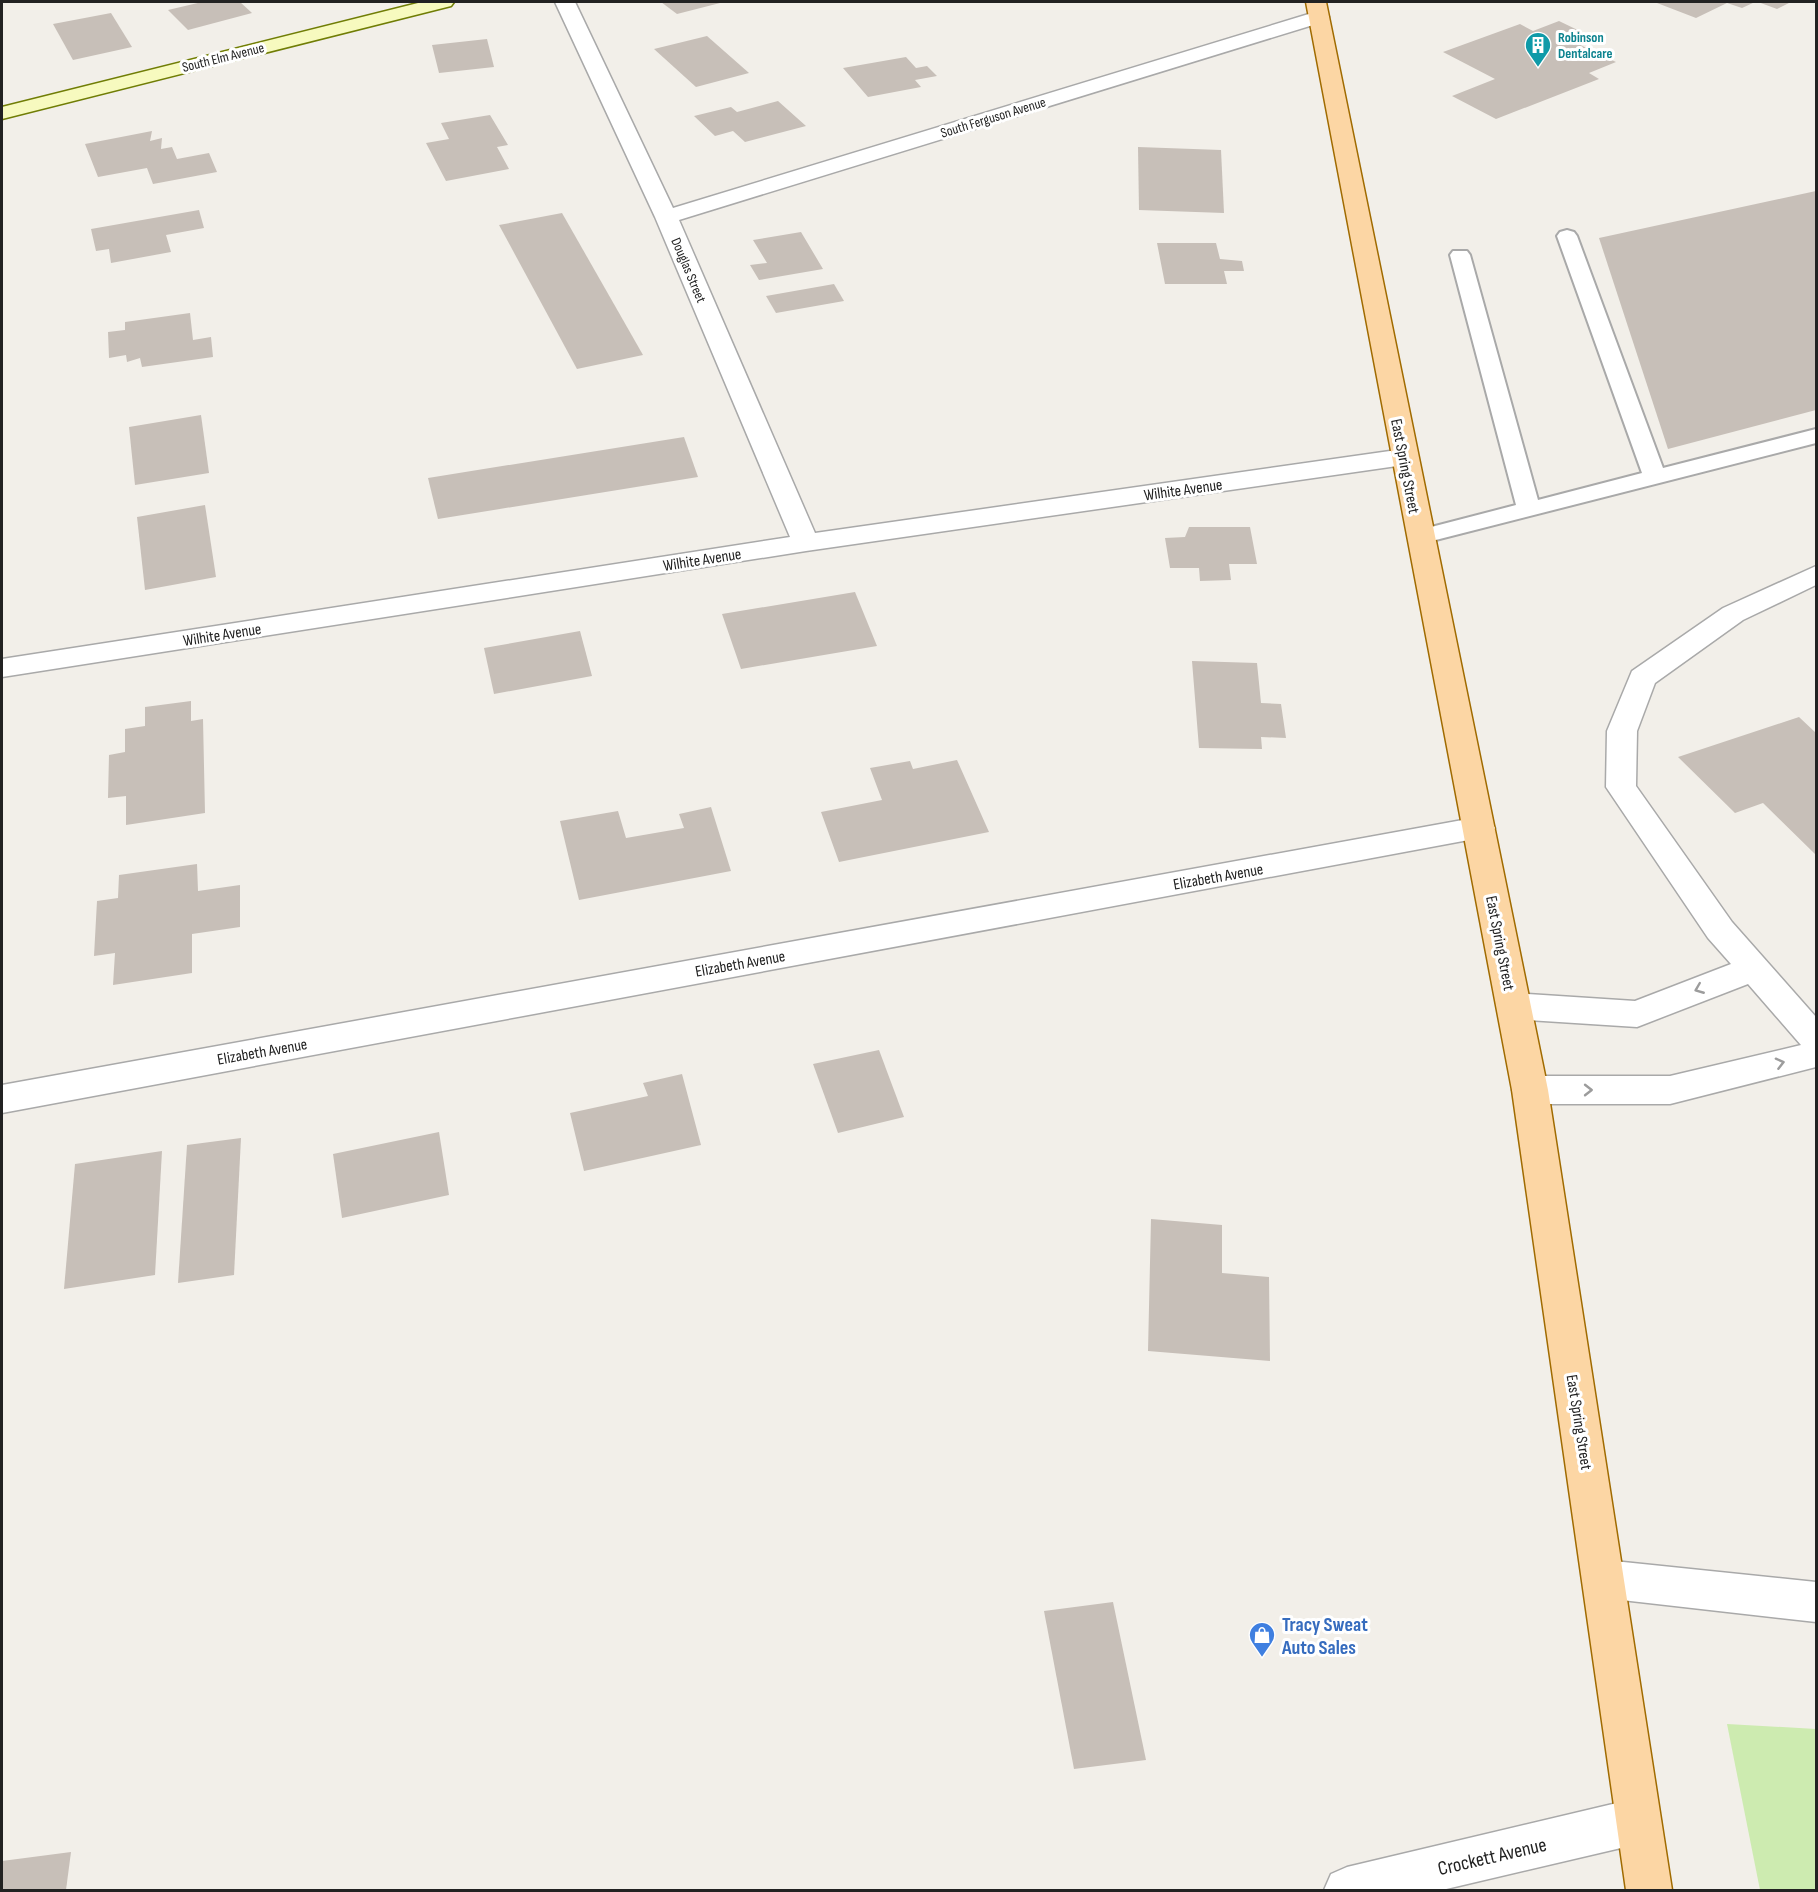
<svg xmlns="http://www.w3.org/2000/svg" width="1818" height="1892" font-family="'Sofia Sans Condensed',sans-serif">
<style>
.grass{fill:#cdebb0}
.building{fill:#c7bfb8}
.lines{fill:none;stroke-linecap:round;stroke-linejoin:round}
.lane-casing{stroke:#a9a9a9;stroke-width:4}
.street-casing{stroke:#a9a9a9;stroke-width:3}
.secondary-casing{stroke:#707d05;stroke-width:3}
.primary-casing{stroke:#a06b00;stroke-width:3}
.lane{fill:#fff;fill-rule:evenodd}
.street{fill:#fff;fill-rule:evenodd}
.secondary{fill:#f7fabf;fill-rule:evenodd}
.primary{fill:#fcd6a4;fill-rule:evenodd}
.oneway{stroke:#9c9c9c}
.labels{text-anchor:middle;stroke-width:6;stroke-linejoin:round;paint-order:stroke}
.far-culture-label{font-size:14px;font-weight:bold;fill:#0d838f;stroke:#fff;text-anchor:start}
.far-street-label{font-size:14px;fill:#222;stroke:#fff}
.street-label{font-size:16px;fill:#222;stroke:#fff}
.near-shop-label{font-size:20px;font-weight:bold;fill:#366cbe;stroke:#fff;text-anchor:start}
.near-street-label{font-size:20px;fill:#222;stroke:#fff}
</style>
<rect width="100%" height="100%" fill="#f2efe9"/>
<polygon class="grass" points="1727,1724 1816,1729 1816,1890 1760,1890"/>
<g class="building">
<polygon points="202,2 240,2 252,13 188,30 168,10"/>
<polygon points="661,2 724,2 677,14"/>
<polygon points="1660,2 1755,2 1742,8 1727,3 1696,18 1657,3"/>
<polygon points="1758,2 1791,2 1777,9"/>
<polygon points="111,13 132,47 73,60 53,24"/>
<polygon points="1559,21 1588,35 1572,41 1616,62 1589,73 1599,79 1496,119 1452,96 1495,79 1443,52 1520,24 1533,31"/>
<polygon points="707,36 749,73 696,87 654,49"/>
<polygon points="487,39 494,67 439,73 432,45"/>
<polygon points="906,57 916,68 927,66 937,76 915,80 921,87 868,97 843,68"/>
<polygon points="778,101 806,126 745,142 733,131 715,136 694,116 731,107 737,112"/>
<polygon points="490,115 508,145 497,147 509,169 446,181 426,143 449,139 441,123"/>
<polygon points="152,131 150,141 162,138 161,149 172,147 177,159 209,153 217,172 153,184 147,168 98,177 85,144"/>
<polygon points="1138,147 1221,150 1224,213 1139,210"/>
<polygon points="1816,191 1816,410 1668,449 1599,238"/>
<polygon points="199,210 204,228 166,235 171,252 111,263 109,249 96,251 91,229"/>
<polygon points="562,213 643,355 577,369 499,225"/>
<polygon points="801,232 823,269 759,280 750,265 767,263 753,240"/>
<polygon points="1157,243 1216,243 1220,259 1242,261 1244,271 1224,271 1227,284 1165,284"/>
<polygon points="834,284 844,301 776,313 766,296"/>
<polygon points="190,313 193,340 211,337 213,357 142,367 140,358 127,362 126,355 109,358 108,332 125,330 125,322"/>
<polygon points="201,415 209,473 135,485 129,427"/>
<polygon points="684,437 698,477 438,519 428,478"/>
<polygon points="205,505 216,577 145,590 137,517"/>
<polygon points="1189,527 1250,527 1257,564 1229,564 1231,580 1200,581 1199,568 1170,568 1165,538 1185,537"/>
<polygon points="855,592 877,646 741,669 722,614"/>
<polygon points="580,631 592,676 494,694 484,648"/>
<polygon points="1192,661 1257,663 1261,703 1281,704 1286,738 1261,737 1262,749 1199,748"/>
<polygon points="191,701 191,721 203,719 205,813 126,825 126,796 108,798 109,755 125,752 125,729 145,726 145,707"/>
<polygon points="1799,717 1816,733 1816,855 1763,803 1735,813 1678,757"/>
<polygon points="957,760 989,832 839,862 821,812 882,800 870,768 910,761 913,769"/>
<polygon points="711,807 731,871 579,900 560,821 618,811 626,838 684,828 679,814"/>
<polygon points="197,864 198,891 240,885 240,927 192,934 192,973 113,985 115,953 94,956 97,901 118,898 119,875"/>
<polygon points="879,1050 904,1117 838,1133 813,1064"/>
<polygon points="682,1074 701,1145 584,1171 570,1113 648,1096 643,1083"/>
<polygon points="439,1132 449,1195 342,1218 333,1154"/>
<polygon points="241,1138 234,1275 178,1283 187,1145"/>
<polygon points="162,1151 155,1275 64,1289 75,1164"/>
<polygon points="1151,1219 1222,1225 1222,1273 1269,1277 1270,1361 1148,1351"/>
<polygon points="1113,1602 1146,1760 1074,1769 1044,1611"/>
<polygon points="71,1852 66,1890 2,1890 2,1861"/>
</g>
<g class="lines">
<g class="lane-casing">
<polygon id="lane" points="1567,230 1574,232 1577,236 1663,468 1816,429 1816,443 1420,544 1412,542 1408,537 1412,532 1516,505 1450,255 1453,251 1467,251 1470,255 1538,500 1642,473 1557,236 1560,232"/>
</g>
<g class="street-casing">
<g id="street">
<polygon points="555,2 575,2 673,208 1312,13 1326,13 1329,17 1326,21 679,220 815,533 1404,449 1413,451 1417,457 1413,463 1404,465 806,551 2,677 2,659 790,537 655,217"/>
<polygon points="1816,566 1816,585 1743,620 1655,683 1637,731 1636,786 1732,922 1816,1017 1816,1067 1670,1104 1530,1104 1518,1100 1512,1090 1518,1080 1530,1076 1670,1076 1801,1045 1748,984 1637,1027 1514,1019 1502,1015 1497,1006 1502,997 1514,993 1635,1001 1731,964 1708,938 1606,787 1607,731 1632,671 1723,608"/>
<polygon points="1479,817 1490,820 1495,828 1490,836 2,1113 2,1085"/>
<polygon points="1604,1560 1816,1582 1816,1622 1604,1598 1589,1593 1583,1579 1589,1565"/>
<polygon points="1638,1798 1654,1805 1661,1821 1654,1837 1638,1844 1442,1890 1324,1890 1331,1874 1347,1867"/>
</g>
</g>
<g class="secondary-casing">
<polygon id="secondary" points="422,2 454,2 451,6 2,119 2,107"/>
</g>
<g class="primary-casing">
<polygon id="primary" points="1306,2 1326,2 1548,1090 1672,1890 1626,1890 1512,1090"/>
</g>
<use href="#lane" class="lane"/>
<use href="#street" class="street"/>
<use href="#secondary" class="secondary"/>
<use href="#primary" class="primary"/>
</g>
<defs><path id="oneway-chevron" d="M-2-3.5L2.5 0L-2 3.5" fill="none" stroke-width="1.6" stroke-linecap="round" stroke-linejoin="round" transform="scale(1.5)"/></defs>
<g class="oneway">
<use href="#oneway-chevron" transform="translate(1699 989) rotate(158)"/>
<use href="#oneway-chevron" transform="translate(1780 1063) rotate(-14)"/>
<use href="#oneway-chevron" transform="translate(1588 1090)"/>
</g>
<defs>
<g id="building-pin" transform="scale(1.35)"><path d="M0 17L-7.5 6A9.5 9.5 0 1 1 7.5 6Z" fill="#0f9aa8" stroke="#fff"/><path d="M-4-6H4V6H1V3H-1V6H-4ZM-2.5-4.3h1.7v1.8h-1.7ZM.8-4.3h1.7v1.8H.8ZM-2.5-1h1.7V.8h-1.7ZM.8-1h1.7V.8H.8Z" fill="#fff"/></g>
<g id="shop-pin" transform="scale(1.35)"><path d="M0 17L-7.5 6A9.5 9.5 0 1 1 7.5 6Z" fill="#3f7fe0" stroke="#fff"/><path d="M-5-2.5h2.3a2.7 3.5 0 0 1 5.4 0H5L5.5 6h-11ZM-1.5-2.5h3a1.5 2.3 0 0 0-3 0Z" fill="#fff"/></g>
</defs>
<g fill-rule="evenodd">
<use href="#building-pin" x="1538" y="45"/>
<use href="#shop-pin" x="1262" y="1635"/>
</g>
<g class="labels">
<g class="far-culture-label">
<text x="1558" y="42">Robinson<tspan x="1558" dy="16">Dentalcare</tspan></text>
</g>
<g class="far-street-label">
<text transform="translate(223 57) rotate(-14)" y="5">South Elm Avenue</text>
<text transform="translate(993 117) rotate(-17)" y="5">South Ferguson Avenue</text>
<text transform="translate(689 270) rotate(67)" y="5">Douglas Street</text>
</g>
<g class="street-label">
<text transform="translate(1406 466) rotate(79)" y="6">East Spring Street</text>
<text transform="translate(1183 489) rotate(-8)" y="6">Wilhite Avenue</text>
<text transform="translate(702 559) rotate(-9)" y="6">Wilhite Avenue</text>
<text transform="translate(222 634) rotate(-9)" y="6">Wilhite Avenue</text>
<text transform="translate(1218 876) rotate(-10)" y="6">Elizabeth Avenue</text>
<text transform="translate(1501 943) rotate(79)" y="6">East Spring Street</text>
<text transform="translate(740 963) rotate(-10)" y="6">Elizabeth Avenue</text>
<text transform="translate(262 1051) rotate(-10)" y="6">Elizabeth Avenue</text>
<text transform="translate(1580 1422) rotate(81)" y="6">East Spring Street</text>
</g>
<g class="near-shop-label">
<text x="1282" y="1631">Tracy Sweat<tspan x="1282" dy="23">Auto Sales</tspan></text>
</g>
<g class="near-street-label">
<text transform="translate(1492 1856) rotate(-13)" y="7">Crockett Avenue</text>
</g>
</g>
<rect width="1818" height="1892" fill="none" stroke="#222222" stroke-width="6"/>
</svg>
